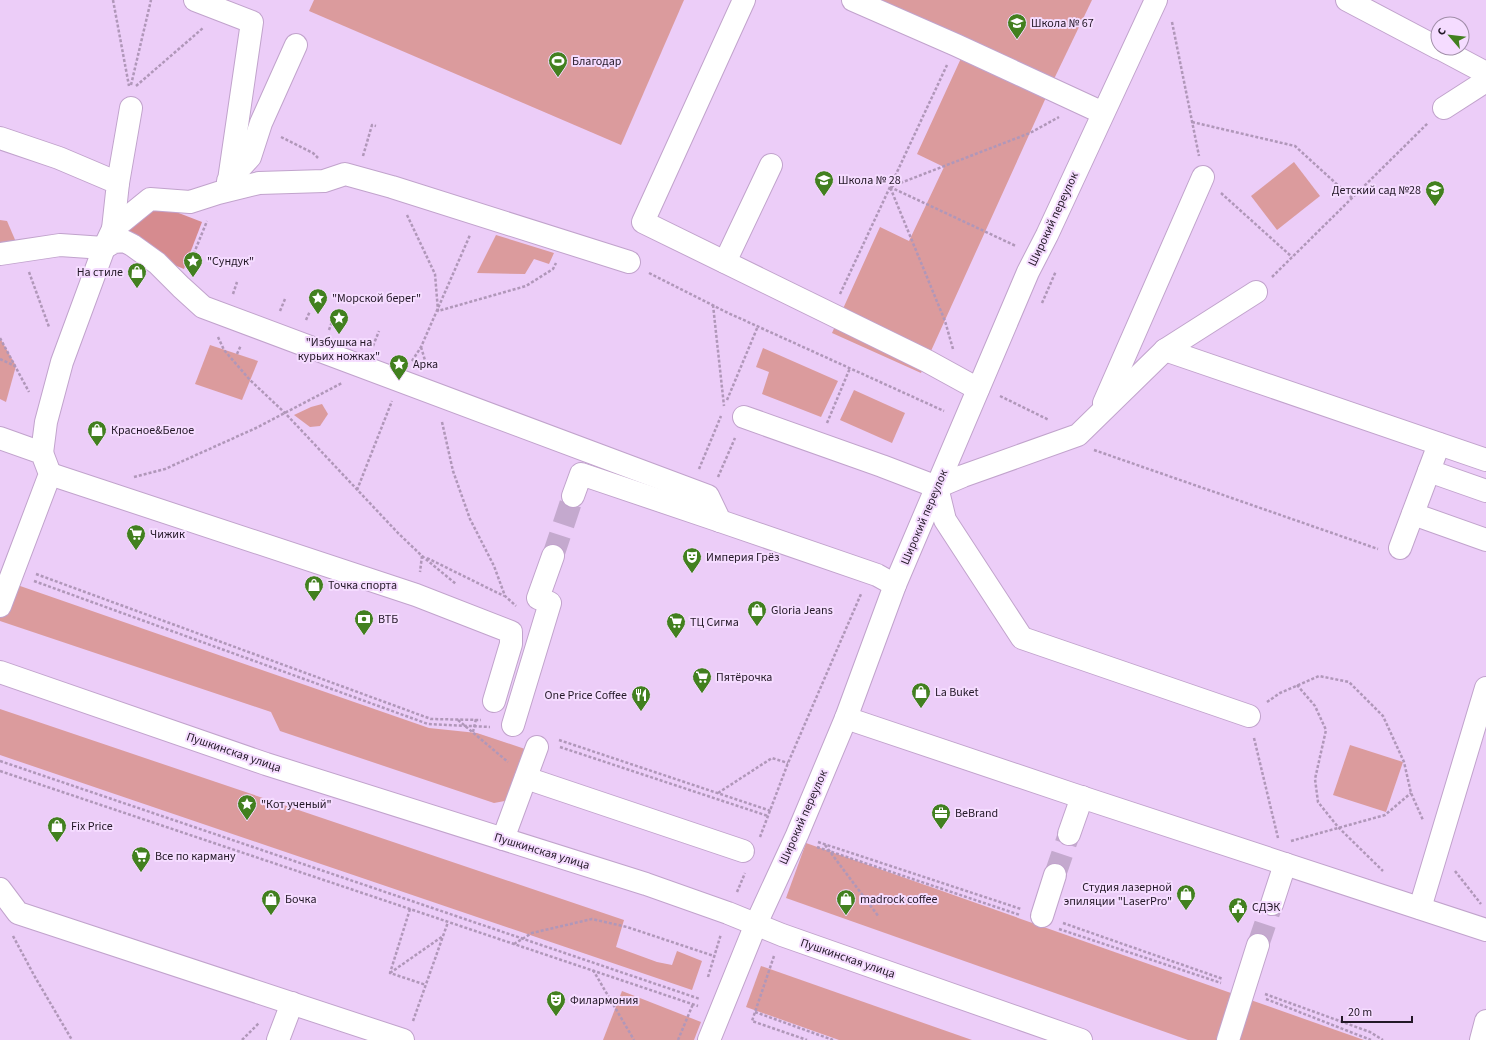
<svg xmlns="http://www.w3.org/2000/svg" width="1486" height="1040" font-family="'Source Sans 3',sans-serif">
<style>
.green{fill:#db9b9d}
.forest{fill:#d68b8f}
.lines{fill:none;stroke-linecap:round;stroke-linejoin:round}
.minor-tunnel{stroke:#c4a9ce;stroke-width:22;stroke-dasharray:22 11;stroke-linecap:butt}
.minor-casing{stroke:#c1a3cc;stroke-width:24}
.major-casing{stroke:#c1a3cc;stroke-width:24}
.path{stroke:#b097b9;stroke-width:2.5;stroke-dasharray:3 2;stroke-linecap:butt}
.minor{stroke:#fff;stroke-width:22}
.major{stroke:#fff;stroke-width:22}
.labels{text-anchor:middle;stroke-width:4;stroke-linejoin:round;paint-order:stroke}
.poi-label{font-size:12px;fill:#231827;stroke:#f5dcff;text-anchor:start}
.street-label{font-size:12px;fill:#231827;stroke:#f5dcff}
</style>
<rect width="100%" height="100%" fill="#eccdf8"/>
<g class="green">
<polygon points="314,0 684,0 621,145 309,11"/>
<polygon points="870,0 1092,0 1054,79"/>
<polygon points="963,54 1048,93 921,373 832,333 880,227 909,241 944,167 917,154"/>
<polygon points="1294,162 1320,196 1277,230 1251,196"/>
<polygon points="0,220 7,221 16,242 0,243"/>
<polygon points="496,235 554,253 549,264 534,259 525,274 477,273"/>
<polygon points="0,338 16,366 6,402 0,399"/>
<polygon points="210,345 258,361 242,400 195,384"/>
<polygon points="763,348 838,381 821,417 762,394 769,372 756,367"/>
<polygon points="854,390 905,413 892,443 840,420"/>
<polygon points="322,404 328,414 320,426 310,427 294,415 311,407"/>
<polygon points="0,579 429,728 477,733 528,750 510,800 494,803 280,731 271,712 0,621"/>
<polygon points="0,709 624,920 616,947 657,962 672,965 677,951 702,961 692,990 0,755"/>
<polygon points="1350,745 1403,762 1386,812 1333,795"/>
<polygon points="806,843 1364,1040 1188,1040 786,898"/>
<polygon points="761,966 972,1040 839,1040 746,1007"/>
<polygon points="622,991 701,1022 694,1040 603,1040"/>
</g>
<polygon class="forest" points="153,208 171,210 202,222 184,269 167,262 122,228"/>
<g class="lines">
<g class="minor-tunnel">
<polyline points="553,556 573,496"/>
<polyline points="1055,875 1069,834"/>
<polyline points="1258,945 1272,904"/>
</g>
<g class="minor-casing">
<g id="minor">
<polyline points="195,0 252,22 229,180"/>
<polyline points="744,0 643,222 927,361 978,389"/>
<polyline points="853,0 956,45 1103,113"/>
<polyline points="1347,0 1438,48"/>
<polyline points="1439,48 1486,73"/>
<polyline points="1444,108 1486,81"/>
<polyline points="0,138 59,158 118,183 113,229"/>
<polyline points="228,181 250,157 261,123 296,45"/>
<polyline points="118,183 131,108"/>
<polyline points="0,254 60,245 104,248 114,242 124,241 132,245 157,263 181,287 203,307 708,496 720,521 877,575 895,585"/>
<polyline points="725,262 771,165"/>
<polyline points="1165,350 1486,460"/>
<polyline points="1104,403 1203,177"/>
<polyline points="744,417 882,466 937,487 963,476 1078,435 1165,350 1256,292"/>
<polyline points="0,438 42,453 50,474 0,606"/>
<polyline points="42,453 46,422 62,362 104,248 113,229 150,199 190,202 218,193 259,183 324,181 345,174 392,187 629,262"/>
<polyline points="1429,471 1486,491"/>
<polyline points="50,474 416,595 511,632 511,644 494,701"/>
<polyline points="937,487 945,520 1022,638 1249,716"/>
<polyline points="573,496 581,474 720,521"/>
<polyline points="1413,514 1486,540"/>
<polyline points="1400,548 1439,444"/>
<polyline points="846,718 1072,794 1486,930"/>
<polyline points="513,725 550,603 538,598 553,556"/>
<polyline points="526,778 743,851"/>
<polyline points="1069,834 1082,797"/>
<polyline points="503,839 537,747"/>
<polyline points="0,889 18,913 403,1040"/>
<polyline points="1272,904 1285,864"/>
<polyline points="1420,908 1486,688"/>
<polyline points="1042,916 1055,875"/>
<polyline points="278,1040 292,1003"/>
<polyline points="709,1040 756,924 797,835 846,718 895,585 1028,272 1047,235 1156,0"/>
<polyline points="1228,1040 1258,945"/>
<polyline points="1481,1040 1486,1021"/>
</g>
</g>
<g class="major-casing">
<polyline id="major" points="0,672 266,764 646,884 728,913 782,935 1081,1040"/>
</g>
<g class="path">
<polyline points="113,0 129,86"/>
<polyline points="1172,22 1199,156"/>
<polyline points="131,85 151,0"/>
<polyline points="136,86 203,28"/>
<polyline points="1192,122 1295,146 1352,198"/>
<polyline points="281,137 313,153 318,158"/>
<polyline points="363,156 372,125 376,126"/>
<polyline points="890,187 1016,246"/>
<polyline points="1221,193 1292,257"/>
<polyline points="407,215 435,274 438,311 526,286 553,269 556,263"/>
<polyline points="190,263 207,221"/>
<polyline points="29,272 49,327"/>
<polyline points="649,273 726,312 944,411"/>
<polyline points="1272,277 1428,123"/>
<polyline points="233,294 237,282"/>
<polyline points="840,294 947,65"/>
<polyline points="1042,303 1056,271"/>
<polyline points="713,305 724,406"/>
<polyline points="280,311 285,299"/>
<polyline points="306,320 310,311"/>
<polyline points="329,330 334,316"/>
<polyline points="218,337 224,350 250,380 285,413 398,533 422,556 420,572"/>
<polyline points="0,338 29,392"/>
<polyline points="373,346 379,331"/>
<polyline points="421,347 427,367"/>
<polyline points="953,349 945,321 890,187 1030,133 1059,117"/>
<polyline points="237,354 241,345"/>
<polyline points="0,359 15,366"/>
<polyline points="412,361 421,347 470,235"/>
<polyline points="1000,396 1049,420"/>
<polyline points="727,400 758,326"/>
<polyline points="442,422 453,471 470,519 494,566 505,596 516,606"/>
<polyline points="827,423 850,368"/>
<polyline points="1094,450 1378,549"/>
<polyline points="699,469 721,416"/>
<polyline points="134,477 165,469 256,428 342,383"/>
<polyline points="718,477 735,438"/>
<polyline points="357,490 392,401"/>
<polyline points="422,556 456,584"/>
<polyline points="427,558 504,596"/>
<polyline points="36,574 431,719 481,720"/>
<polyline points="34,581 428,724 490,727"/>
<polyline points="1297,685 1315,706 1326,730 1315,779 1318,802 1338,827 1383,871"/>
<polyline points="1267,702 1280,693 1319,676 1349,682 1383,716 1404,762 1411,793 1423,820"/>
<polyline points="458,720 508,762"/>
<polyline points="473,732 476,719"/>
<polyline points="1254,738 1278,838"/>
<polyline points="559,740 771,811"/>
<polyline points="560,747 768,816"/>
<polyline points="0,761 700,999"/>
<polyline points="0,771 698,1006"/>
<polyline points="718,793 772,758 788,763"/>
<polyline points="760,837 788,763 861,594"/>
<polyline points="1291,841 1385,815 1411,793"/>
<polyline points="818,842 1021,909"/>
<polyline points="825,845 879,917"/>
<polyline points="817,847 1020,915"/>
<polyline points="1455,871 1481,904"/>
<polyline points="737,892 745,873"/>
<polyline points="410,909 390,973 426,985"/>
<polyline points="1063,923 1223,979"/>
<polyline points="1059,929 1221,983"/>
<polyline points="13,936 35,977 72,1040"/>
<polyline points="514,944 532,933 592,919 627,927 714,956"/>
<polyline points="774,956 752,1021 807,1040"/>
<polyline points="593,970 634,1040"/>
<polyline points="390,973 443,936"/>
<polyline points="708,977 721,934"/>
<polyline points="1265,994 1370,1032 1383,1040"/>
<polyline points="1266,999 1371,1040"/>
<polyline points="755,1012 833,1040"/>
<polyline points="413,1021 448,922"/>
<polyline points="242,1040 259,1023"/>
<polyline points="678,1040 693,1004"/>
</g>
<use href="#minor" class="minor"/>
<use href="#major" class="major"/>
</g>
<defs>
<g id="school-pin" transform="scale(1)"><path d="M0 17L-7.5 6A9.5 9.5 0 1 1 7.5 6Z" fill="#42801f" stroke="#f5dcff"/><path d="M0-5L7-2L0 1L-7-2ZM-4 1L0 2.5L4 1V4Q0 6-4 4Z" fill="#fff"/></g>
<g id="stadium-pin" transform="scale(1)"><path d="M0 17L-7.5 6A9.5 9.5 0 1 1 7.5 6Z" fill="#42801f" stroke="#f5dcff"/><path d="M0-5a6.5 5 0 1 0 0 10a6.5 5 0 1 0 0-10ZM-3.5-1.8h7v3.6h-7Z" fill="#fff"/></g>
<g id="sight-pin" transform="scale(1)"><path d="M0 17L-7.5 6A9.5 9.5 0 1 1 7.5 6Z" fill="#42801f" stroke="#f5dcff"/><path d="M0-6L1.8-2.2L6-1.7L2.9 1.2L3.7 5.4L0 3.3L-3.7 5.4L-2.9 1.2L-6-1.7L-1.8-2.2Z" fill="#fff"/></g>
<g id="shop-pin" transform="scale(1)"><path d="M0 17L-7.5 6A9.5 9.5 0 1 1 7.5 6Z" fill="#42801f" stroke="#f5dcff"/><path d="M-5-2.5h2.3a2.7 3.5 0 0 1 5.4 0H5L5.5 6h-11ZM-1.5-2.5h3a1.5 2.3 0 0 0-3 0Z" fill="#fff"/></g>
<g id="supermarket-pin" transform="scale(1)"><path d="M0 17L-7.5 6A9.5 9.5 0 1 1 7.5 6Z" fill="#42801f" stroke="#f5dcff"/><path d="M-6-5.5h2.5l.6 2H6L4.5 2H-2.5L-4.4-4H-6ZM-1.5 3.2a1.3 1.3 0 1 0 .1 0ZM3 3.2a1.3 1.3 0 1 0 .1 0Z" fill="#fff"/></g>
<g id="theatre-pin" transform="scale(1)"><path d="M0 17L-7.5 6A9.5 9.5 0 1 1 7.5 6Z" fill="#42801f" stroke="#f5dcff"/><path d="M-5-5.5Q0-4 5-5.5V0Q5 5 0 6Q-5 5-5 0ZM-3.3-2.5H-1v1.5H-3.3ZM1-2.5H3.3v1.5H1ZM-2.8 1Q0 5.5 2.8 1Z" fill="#fff"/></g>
<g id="bank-pin" transform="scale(1)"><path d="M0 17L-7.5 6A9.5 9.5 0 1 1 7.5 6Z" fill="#42801f" stroke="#f5dcff"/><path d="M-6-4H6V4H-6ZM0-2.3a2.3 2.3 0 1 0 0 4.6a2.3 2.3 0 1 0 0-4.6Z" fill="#fff"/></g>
<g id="restaurant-pin" transform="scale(1)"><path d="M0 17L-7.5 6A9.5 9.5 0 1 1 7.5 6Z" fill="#42801f" stroke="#f5dcff"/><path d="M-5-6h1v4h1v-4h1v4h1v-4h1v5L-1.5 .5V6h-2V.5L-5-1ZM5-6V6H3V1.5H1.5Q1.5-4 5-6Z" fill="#fff"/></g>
<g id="office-pin" transform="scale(1)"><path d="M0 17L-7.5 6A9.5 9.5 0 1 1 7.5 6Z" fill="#42801f" stroke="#f5dcff"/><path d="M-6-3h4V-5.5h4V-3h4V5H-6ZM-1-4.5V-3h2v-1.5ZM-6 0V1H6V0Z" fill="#fff"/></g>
<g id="civic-pin" transform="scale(1)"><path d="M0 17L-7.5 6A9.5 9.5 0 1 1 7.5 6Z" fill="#42801f" stroke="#f5dcff"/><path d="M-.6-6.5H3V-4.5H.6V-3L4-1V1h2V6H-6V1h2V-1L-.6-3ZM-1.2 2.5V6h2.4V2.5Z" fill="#fff"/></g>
</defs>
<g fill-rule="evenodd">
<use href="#school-pin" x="1017" y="23"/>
<use href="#stadium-pin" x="558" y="61"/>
<use href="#school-pin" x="824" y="180"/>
<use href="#school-pin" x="1435" y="190"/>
<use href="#sight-pin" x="193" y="261"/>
<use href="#shop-pin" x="137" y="272"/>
<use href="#sight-pin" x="318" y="298"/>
<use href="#sight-pin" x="339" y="318"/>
<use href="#sight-pin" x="399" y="364"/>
<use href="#shop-pin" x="97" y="430"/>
<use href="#supermarket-pin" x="136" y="534"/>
<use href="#theatre-pin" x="692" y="557"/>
<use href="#shop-pin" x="314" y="585"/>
<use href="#shop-pin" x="757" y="610"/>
<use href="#bank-pin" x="364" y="619"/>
<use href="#supermarket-pin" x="676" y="622"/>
<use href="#supermarket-pin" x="702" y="677"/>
<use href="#shop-pin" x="921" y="692"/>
<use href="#restaurant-pin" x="641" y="695"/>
<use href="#sight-pin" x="247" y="804"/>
<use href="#office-pin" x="941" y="813"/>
<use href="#shop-pin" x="57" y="826"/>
<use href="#supermarket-pin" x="141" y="856"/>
<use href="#shop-pin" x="1186" y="894"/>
<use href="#shop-pin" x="271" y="899"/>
<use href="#shop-pin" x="846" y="899"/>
<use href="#civic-pin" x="1238" y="907"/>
<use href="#theatre-pin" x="556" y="1000"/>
</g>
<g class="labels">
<g class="poi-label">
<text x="1031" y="27">Школа № 67</text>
<text x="572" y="65">Благодар</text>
<text x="838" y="184">Школа № 28</text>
<text x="1421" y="194" text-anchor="end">Детский сад №28</text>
<text x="207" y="265">"Сундук"</text>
<text x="123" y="276" text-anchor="end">На стиле</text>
<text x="332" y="302">"Морской берег"</text>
<text x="339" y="346" text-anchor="middle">"Избушка на<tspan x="339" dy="14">курьих ножках"</tspan></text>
<text x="413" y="368">Арка</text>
<text x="111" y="434">Красное&amp;Белое</text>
<text x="150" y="538">Чижик</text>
<text x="706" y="561">Империя Грёз</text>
<text x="328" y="589">Точка спорта</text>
<text x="771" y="614">Gloria Jeans</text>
<text x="378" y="623">ВТБ</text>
<text x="690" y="626">ТЦ Сигма</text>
<text x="716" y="681">Пятёрочка</text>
<text x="935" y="696">La Buket</text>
<text x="627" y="699" text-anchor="end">One Price Coffee</text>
<text x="261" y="808">"Кот ученый"</text>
<text x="955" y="817">BeBrand</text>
<text x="71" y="830">Fix Price</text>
<text x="155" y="860">Все по карману</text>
<text x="1172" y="891" text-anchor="end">Студия лазерной<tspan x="1172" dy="14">эпиляции "LaserPro"</tspan></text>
<text x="285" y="903">Бочка</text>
<text x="860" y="903">madrock coffee</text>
<text x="1252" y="911">СДЭК</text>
<text x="570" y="1004">Филармония</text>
</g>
<g class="street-label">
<text transform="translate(1053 219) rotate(-65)" y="4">Широкий переулок</text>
<text transform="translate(924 517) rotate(-67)" y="4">Широкий переулок</text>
<text transform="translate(234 752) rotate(19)" y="4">Пушкинская улица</text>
<text transform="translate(803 817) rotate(-66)" y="4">Широкий переулок</text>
<text transform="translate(542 851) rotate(17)" y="4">Пушкинская улица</text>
<text transform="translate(848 958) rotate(19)" y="4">Пушкинская улица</text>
</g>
</g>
<g transform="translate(1450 36) rotate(298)"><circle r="19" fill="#f5dcff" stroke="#a18ea9"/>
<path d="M0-3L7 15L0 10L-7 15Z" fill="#42801f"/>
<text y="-6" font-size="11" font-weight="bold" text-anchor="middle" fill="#231827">С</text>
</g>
<path d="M1342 1016v6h70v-6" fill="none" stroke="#231827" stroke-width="2"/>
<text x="1348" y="1016" font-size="12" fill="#231827" stroke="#f5dcff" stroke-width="3" paint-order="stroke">20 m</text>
</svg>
